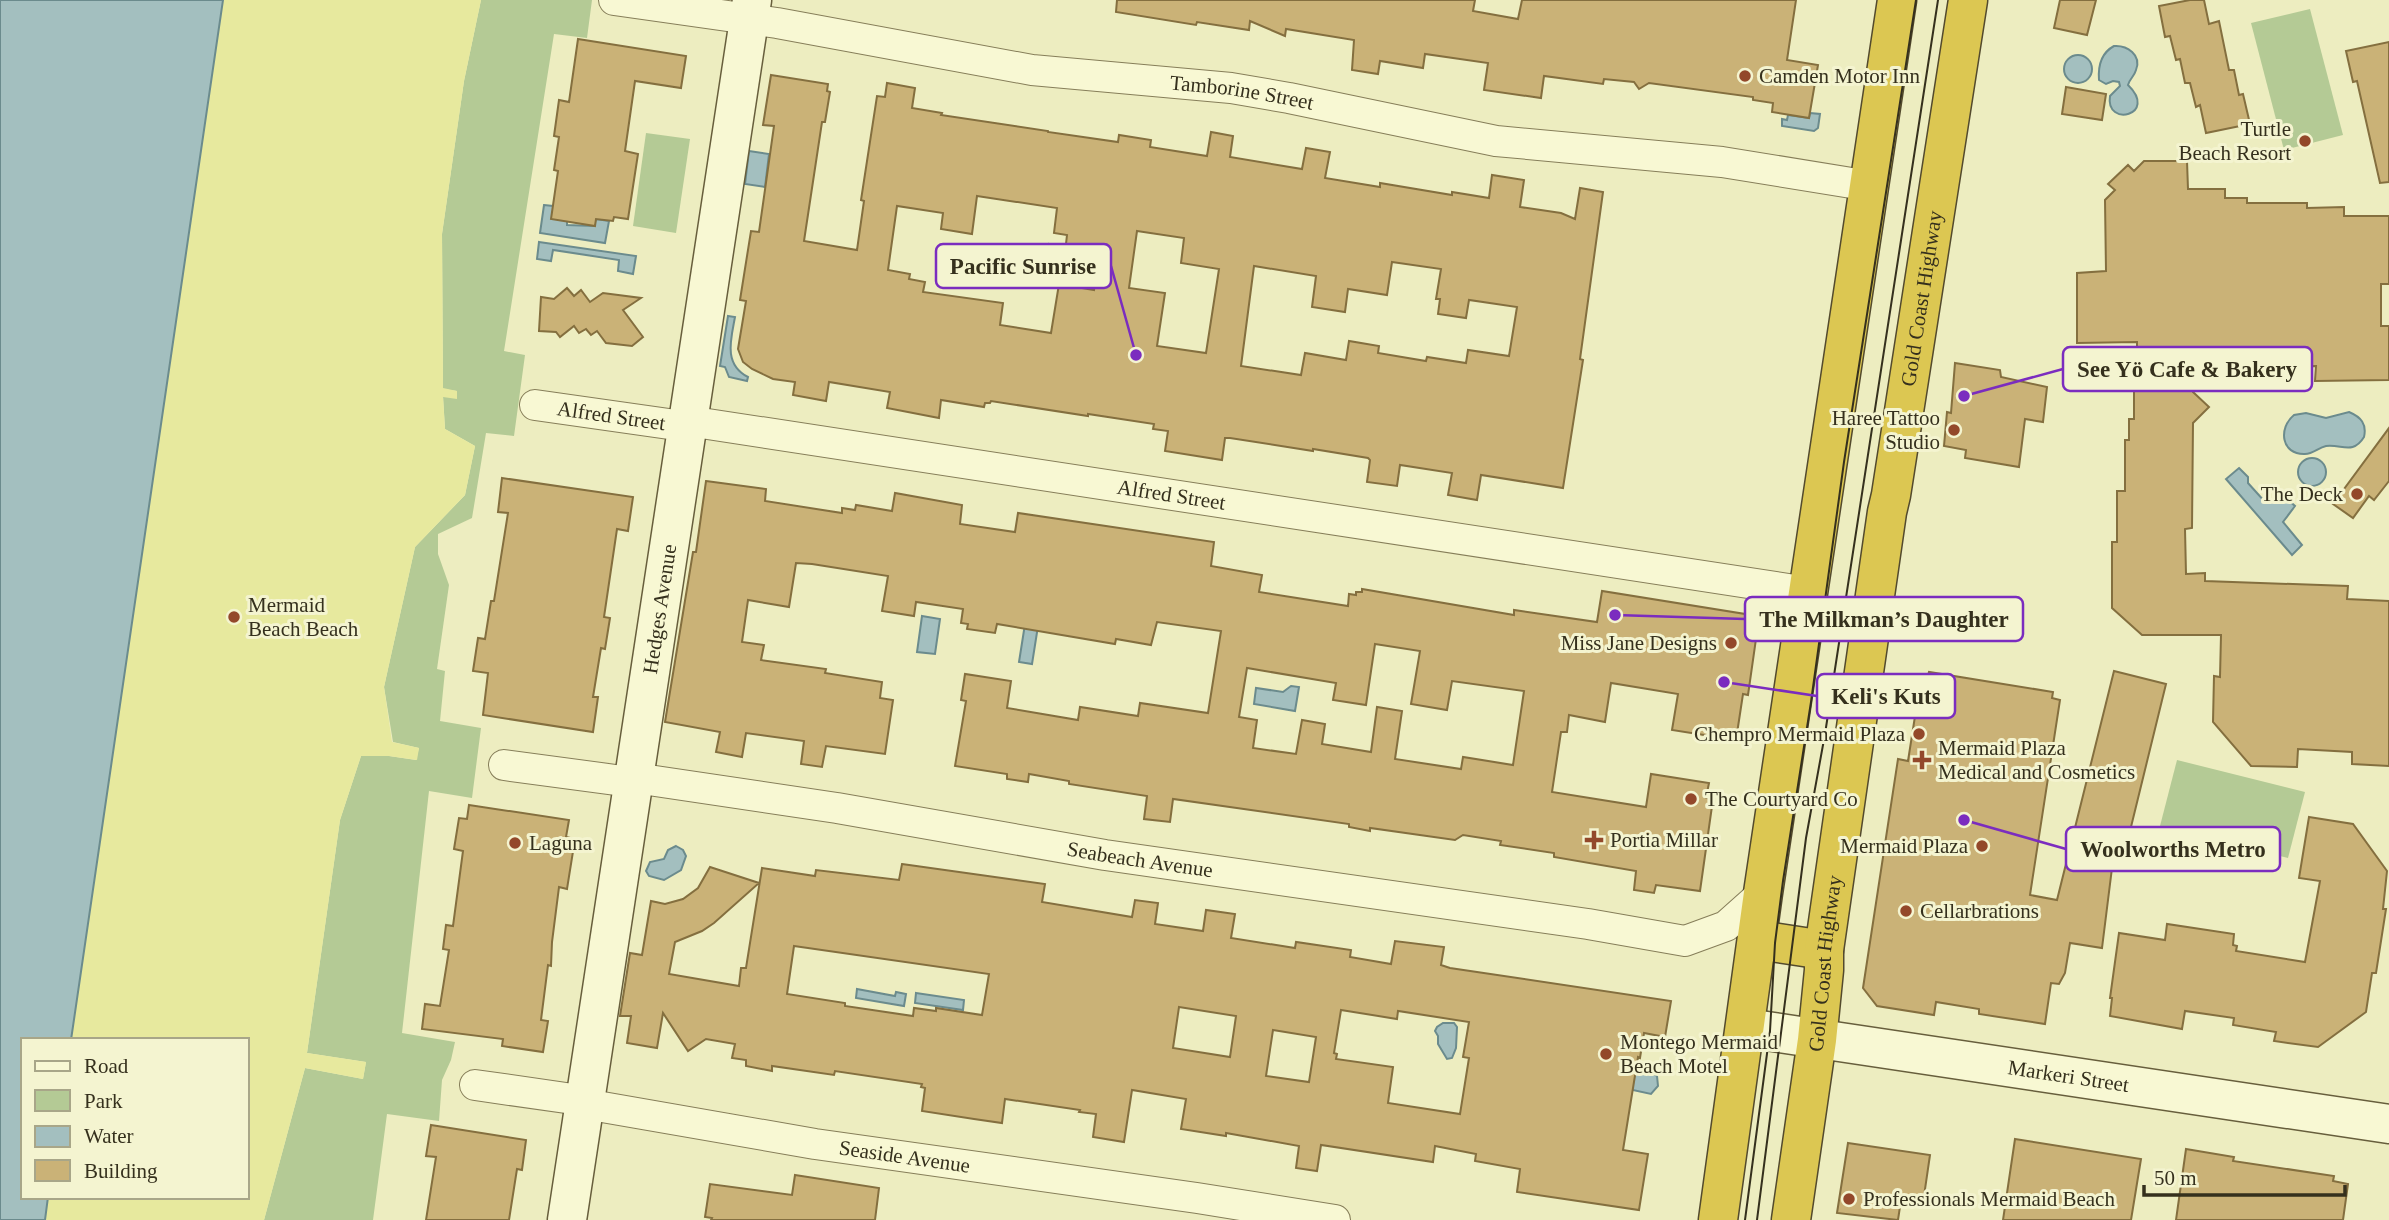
<svg xmlns="http://www.w3.org/2000/svg" width="2389" height="1220" font-family="Georgia,serif">
<style>
.green{fill:#b4ca95}
.sand{fill:#e7e99e;fill-rule:evenodd}
.water{fill:#a3bfbf;stroke:#6b8b8d;stroke-width:2}
.building{fill:#cab277;stroke:#846f3f;stroke-width:2;fill-rule:evenodd}
.lines{fill:none;stroke-linecap:round;stroke-linejoin:round}
.street-casing{stroke:#867e59;stroke-width:32}
.secondary-casing{stroke:#675e3c;stroke-width:41}
.highway-casing{stroke:#534a2d;stroke-width:41}
.street{stroke:#f8f8d3;stroke-width:30}
.secondary{stroke:#f8f8d3;stroke-width:38}
.highway{stroke:#dcc752;stroke-width:38}
.tram{stroke:#35301d;stroke-width:2}
.poi-dot{fill:#93482a;stroke:#f4f4d0;stroke-width:2.5}
.labels{text-anchor:middle;stroke-width:6;stroke-linejoin:round;paint-order:stroke}
.poi-label{font-size:21px;fill:#35301d;stroke:#f4f4d0;text-anchor:start}
.street-label{font-size:21px;fill:#35301d;stroke:#f4f4d0}
.leader{fill:none;stroke:#7b2cbf;stroke-width:2.5}
.callout-dot{fill:#7b2cbf;stroke:#f4f4d0;stroke-width:2.5}
.callout{fill:#f4f4d0;stroke:#7b2cbf;stroke-width:2.5}
.callout-label{font-size:23px;text-anchor:middle;font-weight:bold;fill:#35301d}
</style>
<rect width="100%" height="100%" fill="#ededc0"/>
<g class="green">
<polygon points="481,0 592,0 587,38 554,34 504,351 525,355 514,436 486,433 472,518 438,534 438,554 449,585 437,669 445,671 440,721 481,728 472,798 429,791 402,1033 455,1042 451,1060 442,1080 439,1121 387,1114 373,1220 264,1220 305,1068 363,1079 366,1062 307,1053 340,820 361,756 389,756 416,760 419,748 393,742 384,687 415,547 465,495 475,446 445,429 443,396 457,391 443,389 442,234 464,81"/>
<polygon points="2310,9 2343,135 2284,150 2251,23"/>
<polygon points="646,133 690,139 676,233 633,226"/>
<polygon points="2177,760 2305,792 2288,858 2160,826"/>
</g>
<path class="sand" d="M 153,0 L 481,0 L 464,81 L 442,234 L 443,388 L 457,391 L 457,399 L 443,397 L 445,429 L 475,446 L 465,495 L 415,547 L 384,687 L 392,742 L 419,748 L 417,760 L 389,756 L 361,756 L 340,820 L 307,1053 L 366,1062 L 363,1079 L 305,1068 L 264,1220 L 0,1220 ZM 23,1040 L 247,1040 L 247,1197 L 23,1197 Z"/>
<g class="water">
<polygon points="0,0 223,0 71,1040 23,1040 23,1197 48,1197 45,1220 0,1220"/>
<path d="M 2114,46 C 2127,45 2142,55 2136,70 C 2134,77 2130,78 2128,85 C 2159,115 2105,128 2110,96 L 2120,86 L 2119,82 L 2113,81 L 2106,84 L 2099,80 C 2098,67 2101,53 2114,46 Z"/>
<circle cx="2078" cy="69" r="14"/>
<polygon points="1810,113 1820,114 1818,128 1814,131 1782,126 1782,119 1787,120 1788,115 1809,118"/>
<polygon points="749,151 769,154 765,187 745,184"/>
<polygon points="544,205 553,206 567,221 567,225 594,226 596,219 609,221 605,243 540,233"/>
<polygon points="539,242 636,256 633,274 618,271 619,260 553,250 551,261 537,259"/>
<polygon points="1049,244 1057,246 1060,250 1085,253 1082,271 1046,266"/>
<path d="M 728,316 L 735,317 C 731,339 723,364 748,377 L 747,381 L 729,377 L 725,367 L 720,366 Z"/>
<path d="M 2349,412 C 2361,417 2367,424 2364,437 C 2353,455 2342,444 2326,446 C 2318,448 2313,454 2305,454 C 2281,455 2278,428 2294,415 L 2306,413 L 2326,418 Z"/>
<circle cx="2312" cy="472" r="14"/>
<polygon points="2239,468 2248,477 2248,483 2265,502 2272,501 2278,491 2295,506 2283,522 2302,545 2292,555 2226,479"/>
<polygon points="922,616 940,619 935,654 917,652"/>
<polygon points="1025,624 1038,626 1032,664 1019,662"/>
<polygon points="1291,686 1299,687 1295,711 1254,704 1256,688 1283,692"/>
<polygon points="676,846 683,850 686,856 681,870 664,880 649,876 646,871 650,862 664,859 668,850"/>
<polygon points="857,989 895,996 896,992 906,994 904,1006 856,998"/>
<polygon points="916,993 964,1000 963,1010 915,1003"/>
<polygon points="1443,1023 1454,1023 1457,1027 1456,1048 1452,1058 1447,1059 1438,1044 1438,1036 1435,1031 1437,1027"/>
<path d="M 1626,1071 C 1639,1076 1646,1069 1657,1076 L 1658,1086 L 1651,1094 L 1628,1089 Z"/>
</g>
<g class="building">
<polygon points="1117,0 1475,0 1473,11 1518,19 1522,0 1796,0 1787,60 1818,65 1809,118 1772,112 1773,103 1753,100 1753,97 1649,83 1639,89 1634,82 1604,79 1603,84 1544,76 1541,98 1484,90 1488,63 1425,54 1423,68 1380,61 1378,74 1352,70 1354,40 1286,29 1285,36 1250,21 1249,30 1197,22 1196,25 1116,12"/>
<polygon points="2060,0 2096,0 2087,35 2054,28"/>
<polygon points="2190,0 2204,0 2209,24 2219,21 2229,70 2234,70 2239,95 2243,94 2250,124 2206,133 2200,105 2196,107 2190,83 2185,83 2180,59 2176,60 2170,36 2165,37 2159,6"/>
<polygon points="578,39 686,56 681,88 635,81 625,151 638,154 628,219 614,217 613,221 596,219 595,226 551,219 558,171 554,170 559,137 554,136 559,100 569,102"/>
<polygon points="2389,42 2389,182 2380,183 2357,81 2353,82 2346,51"/>
<path d="M 771,75 L 828,84 L 827,91 L 830,92 L 825,122 L 822,122 L 804,241 L 857,250 L 864,201 L 861,200 L 877,96 L 885,97 L 887,83 L 915,88 L 912,108 L 942,113 L 941,115 L 1048,131 L 1048,132 L 1118,142 L 1119,135 L 1151,140 L 1150,147 L 1207,156 L 1211,132 L 1233,136 L 1230,157 L 1302,169 L 1306,148 L 1330,152 L 1325,178 L 1380,187 L 1380,183 L 1452,195 L 1452,192 L 1489,198 L 1492,175 L 1524,180 L 1520,207 L 1561,213 L 1575,219 L 1580,188 L 1603,192 L 1580,359 L 1583,360 L 1563,488 L 1481,475 L 1477,500 L 1448,495 L 1452,473 L 1400,465 L 1397,486 L 1367,482 L 1370,460 L 1368,458 L 1313,449 L 1313,451 L 1230,438 L 1225,438 L 1222,460 L 1165,451 L 1168,431 L 1153,429 L 1154,424 L 1088,414 L 1088,416 L 991,401 L 990,403 L 985,403 L 984,407 L 941,400 L 939,418 L 887,408 L 890,392 L 829,382 L 826,401 L 793,395 L 795,382 L 773,379 L 752,369 L 743,362 L 738,349 L 746,301 L 740,300 L 751,231 L 759,232 L 774,126 L 763,125 ZM 977,196 L 1057,208 L 1054,233 L 1067,235 L 1066,244 L 1100,249 L 1094,290 L 1059,284 L 1051,333 L 1000,325 L 1003,303 L 923,292 L 925,282 L 909,279 L 910,274 L 888,270 L 897,206 L 943,213 L 941,229 L 972,234 ZM 1137,231 L 1184,238 L 1181,263 L 1219,269 L 1206,353 L 1157,346 L 1165,293 L 1129,288 ZM 1392,262 L 1441,269 L 1436,299 L 1440,299 L 1438,314 L 1466,318 L 1469,300 L 1517,307 L 1509,356 L 1468,350 L 1466,363 L 1427,357 L 1426,361 L 1378,353 L 1379,346 L 1349,341 L 1346,360 L 1305,353 L 1301,375 L 1241,366 L 1254,266 L 1316,276 L 1312,307 L 1345,312 L 1348,289 L 1387,295 Z"/>
<polygon points="2066,87 2106,94 2102,120 2062,114"/>
<polygon points="2144,161 2187,161 2188,189 2225,189 2225,198 2247,198 2247,203 2307,203 2307,208 2344,207 2344,216 2389,216 2389,284 2381,284 2381,326 2389,326 2389,380 2315,381 2316,366 2256,367 2256,357 2192,357 2193,392 2209,407 2193,423 2192,528 2185,529 2186,574 2205,573 2205,581 2348,586 2347,599 2389,601 2389,766 2352,764 2352,752 2298,749 2297,767 2251,766 2213,722 2214,676 2220,677 2221,635 2142,635 2112,608 2112,542 2117,542 2117,491 2125,491 2125,440 2129,440 2129,419 2134,419 2134,384 2137,384 2137,342 2077,343 2077,273 2106,271 2105,200 2115,190 2108,184 2128,165 2134,171"/>
<polygon points="567,288 574,296 581,290 590,302 603,293 641,298 623,310 643,337 632,346 606,343 597,331 591,335 586,329 579,333 574,326 560,337 556,332 539,331 541,297 554,299"/>
<polygon points="1955,363 2000,370 2001,377 2047,387 2043,422 2025,419 2019,467 1965,458 1966,450 1944,446 1947,412 1951,413"/>
<polygon points="2389,428 2389,481 2374,500 2369,496 2353,518 2333,504"/>
<polygon points="502,478 633,497 628,531 617,529 604,617 610,618 605,649 601,648 593,697 598,697 593,732 483,715 488,673 473,671 478,638 485,639 491,601 494,601 508,513 498,512"/>
<path d="M 706,481 L 766,489 L 765,501 L 842,513 L 842,508 L 855,510 L 856,505 L 892,511 L 895,493 L 962,505 L 960,524 L 1015,532 L 1018,513 L 1214,542 L 1211,566 L 1262,575 L 1259,592 L 1348,606 L 1349,594 L 1356,595 L 1356,592 L 1362,592 L 1362,589 L 1514,615 L 1514,610 L 1597,622 L 1602,591 L 1745,614 L 1756,639 L 1748,695 L 1743,694 L 1736,740 L 1672,730 L 1678,694 L 1611,683 L 1605,722 L 1569,715 L 1567,732 L 1561,732 L 1552,792 L 1646,807 L 1651,774 L 1709,783 L 1706,798 L 1713,799 L 1700,891 L 1656,885 L 1654,893 L 1634,890 L 1636,871 L 1554,857 L 1554,853 L 1500,845 L 1501,841 L 1463,835 L 1455,840 L 1370,828 L 1370,831 L 1349,827 L 1349,824 L 1173,799 L 1170,822 L 1144,819 L 1147,796 L 1069,784 L 1069,781 L 1029,774 L 1028,782 L 1007,779 L 1007,774 L 955,766 L 966,701 L 961,700 L 965,674 L 1011,681 L 1007,708 L 1078,720 L 1080,707 L 1138,716 L 1140,703 L 1208,713 L 1221,631 L 1157,622 L 1151,645 L 1116,639 L 1115,644 L 997,624 L 995,633 L 967,629 L 968,624 L 961,623 L 963,609 L 916,602 L 914,616 L 882,611 L 888,576 L 812,564 L 796,563 L 789,607 L 748,600 L 742,642 L 764,645 L 761,660 L 826,669 L 825,673 L 882,682 L 880,698 L 893,700 L 885,754 L 826,746 L 822,767 L 801,764 L 804,741 L 746,733 L 742,757 L 716,752 L 720,732 L 665,722 L 693,552 L 696,552 ZM 1375,644 L 1420,651 L 1411,704 L 1447,710 L 1452,681 L 1524,691 L 1513,765 L 1463,757 L 1461,769 L 1395,759 L 1402,711 L 1377,707 L 1371,752 L 1322,744 L 1325,724 L 1302,720 L 1296,754 L 1253,748 L 1257,720 L 1239,717 L 1247,668 L 1336,683 L 1333,700 L 1366,705 Z"/>
<polygon points="2114,671 2166,684 2130,831 2117,828 2102,948 2070,943 2065,973 2059,984 2051,983 2045,1024 1979,1014 1979,1009 1936,1002 1934,1015 1877,1006 1863,988 1898,759 1908,761 1921,678 1927,679 1929,672 2053,692 2052,698 2060,700 2030,895 2057,900"/>
<polygon points="469,805 569,820 566,837 575,839 567,889 559,887 552,942 551,966 548,965 541,1020 548,1021 543,1052 502,1046 503,1039 422,1029 425,1004 440,1006 449,950 443,949 446,925 453,926 463,851 454,849 459,818 467,819"/>
<polygon points="2309,817 2353,824 2387,871 2383,909 2386,909 2376,973 2372,973 2366,1012 2318,1047 2274,1041 2276,1032 2233,1025 2234,1018 2185,1011 2182,1029 2110,1016 2112,998 2110,998 2119,933 2165,940 2167,924 2234,934 2233,945 2237,946 2236,951 2305,962 2320,881 2299,878"/>
<path d="M 902,864 L 1045,884 L 1042,902 L 1132,917 L 1135,900 L 1158,903 L 1155,924 L 1203,931 L 1206,910 L 1235,914 L 1231,938 L 1295,948 L 1296,942 L 1351,950 L 1350,957 L 1391,964 L 1395,941 L 1444,947 L 1441,965 L 1450,968 L 1671,1001 L 1665,1037 L 1644,1033 L 1640,1058 L 1638,1057 L 1623,1150 L 1648,1154 L 1639,1210 L 1517,1192 L 1520,1169 L 1475,1161 L 1476,1154 L 1435,1146 L 1433,1162 L 1321,1145 L 1317,1171 L 1296,1168 L 1299,1146 L 1226,1133 L 1226,1136 L 1181,1129 L 1186,1099 L 1132,1090 L 1124,1142 L 1093,1137 L 1096,1114 L 1079,1112 L 1080,1110 L 1005,1099 L 1002,1123 L 974,1119 L 922,1111 L 925,1088 L 921,1087 L 922,1084 L 835,1071 L 834,1075 L 772,1066 L 772,1071 L 746,1066 L 746,1060 L 732,1058 L 735,1044 L 706,1039 L 688,1051 L 663,1013 L 657,1048 L 627,1043 L 631,1016 L 620,1016 L 630,953 L 642,955 L 651,901 L 665,904 L 683,899 L 698,888 L 710,867 L 759,883 L 714,923 L 702,931 L 675,942 L 669,974 L 739,986 L 741,968 L 746,968 L 762,868 L 815,876 L 816,870 L 899,880 ZM 794,946 L 989,974 L 982,1015 L 936,1008 L 936,1011 L 914,1008 L 913,1016 L 845,1006 L 845,1003 L 787,994 ZM 1179,1007 L 1236,1016 L 1230,1057 L 1173,1048 ZM 1341,1010 L 1397,1019 L 1398,1011 L 1469,1022 L 1463,1057 L 1469,1058 L 1460,1114 L 1388,1103 L 1393,1067 L 1336,1059 L 1337,1054 L 1334,1053 ZM 1273,1030 L 1316,1037 L 1309,1082 L 1266,1076 Z"/>
<polygon points="431,1125 526,1140 522,1170 517,1169 509,1220 426,1220 436,1157 426,1156"/>
<polygon points="2015,1139 2141,1159 2131,1220 2003,1220"/>
<polygon points="1848,1143 1930,1155 1923,1203 1901,1200 1898,1220 1837,1213"/>
<polygon points="2186,1149 2234,1157 2233,1161 2334,1176 2333,1181 2348,1184 2343,1220 2176,1220"/>
<polygon points="795,1175 879,1188 875,1220 711,1220 712,1218 705,1217 710,1184 792,1195"/>
</g>
<g class="lines">
<g class="street-casing">
<g id="street">
<path id="s1" d="M 614,0 L 777,23 L 1032,70 L 1231,88 L 1289,98 L 1496,141 L 1722,162 L 1870,186"/>
<path id="s2" d="M 535,405 L 676,425 L 688,421 L 1808,592"/>
<path id="s3" d="M 504,765 L 623,781 L 635,778 L 837,808 L 1105,855 L 1588,924 L 1685,941 L 1726,926 L 1763,893"/>
<path id="s4" d="M 475,1085 L 573,1099 L 585,1104 L 815,1144 L 1197,1198 L 1335,1220"/>
</g>
</g>
<g class="secondary-casing">
<g id="secondary">
<path id="s5" d="M 1746,1028 L 2389,1124"/>
<path id="s6" d="M 567,1220 L 752,0"/>
</g>
</g>
<g class="highway-casing">
<g id="highway">
<polyline points="1758,940 1824,950"/>
<polyline points="1718,1220 1763,893 1897,0"/>
<path id="s7" d="M 1791,1220 L 1817,1040 L 1824,970 L 1824,950 L 1887,512 L 1891,495 L 1968,0"/>
</g>
</g>
<use href="#street" class="street"/>
<use href="#secondary" class="secondary"/>
<use href="#highway" class="highway"/>
<g class="tram">
<polyline points="1745,1220 1770,1031 1775,943 1783,881 1811,702 1844,462 1916,0"/>
<polyline points="1757,1220 1806,838 1825,734 1938,0"/>
</g>
</g>
<g class="poi-dot">
<circle cx="1745" cy="76" r="7"/>
<circle cx="2305" cy="141" r="7"/>
<circle cx="1954" cy="430" r="7"/>
<circle cx="2357" cy="494" r="7"/>
<circle cx="234" cy="617" r="7"/>
<circle cx="1731" cy="643" r="7"/>
<circle cx="1919" cy="734" r="7"/>
<path d="M1918.5 749.5h7v7h7v7h-7v7h-7v-7h-7v-7h7z"/>
<circle cx="1691" cy="799" r="7"/>
<path d="M1590.5 829.5h7v7h7v7h-7v7h-7v-7h-7v-7h7z"/>
<circle cx="515" cy="843" r="7"/>
<circle cx="1982" cy="846" r="7"/>
<circle cx="1906" cy="911" r="7"/>
<circle cx="1606" cy="1054" r="7"/>
<circle cx="1849" cy="1199" r="7"/>
</g>
<g class="labels">
<g class="poi-label">
<text x="1759" y="83">Camden Motor Inn</text>
<text x="2291" y="136" text-anchor="end">Turtle<tspan x="2291" dy="24">Beach Resort</tspan></text>
<text x="1940" y="425" text-anchor="end">Haree Tattoo<tspan x="1940" dy="24">Studio</tspan></text>
<text x="2343" y="501" text-anchor="end">The Deck</text>
<text x="248" y="612">Mermaid<tspan x="248" dy="24">Beach Beach</tspan></text>
<text x="1717" y="650" text-anchor="end">Miss Jane Designs</text>
<text x="1905" y="741" text-anchor="end">Chempro Mermaid Plaza</text>
<text x="1938" y="755">Mermaid Plaza<tspan x="1938" dy="24">Medical and Cosmetics</tspan></text>
<text x="1705" y="806">The Courtyard Co</text>
<text x="1610" y="847">Portia Millar</text>
<text x="529" y="850">Laguna</text>
<text x="1968" y="853" text-anchor="end">Mermaid Plaza</text>
<text x="1920" y="918">Cellarbrations</text>
<text x="1620" y="1049">Montego Mermaid<tspan x="1620" dy="24">Beach Motel</tspan></text>
<text x="1863" y="1206">Professionals Mermaid Beach</text>
</g>
<g class="street-label">
<text dy="7" stroke="none"><textPath href="#s1" startOffset="635">Tamborine Street</textPath></text>
<text dy="7" stroke="none"><textPath href="#s7" startOffset="931">Gold Coast Highway</textPath></text>
<text dy="7" stroke="none"><textPath href="#s2" startOffset="77">Alfred Street</textPath></text>
<text dy="7" stroke="none"><textPath href="#s2" startOffset="644">Alfred Street</textPath></text>
<text dy="7" stroke="none"><textPath href="#s6" startOffset="618">Hedges Avenue</textPath></text>
<text dy="7" stroke="none"><textPath href="#s3" startOffset="644">Seabeach Avenue</textPath></text>
<text dy="7" stroke="none"><textPath href="#s7" startOffset="259">Gold Coast Highway</textPath></text>
<text dy="7" stroke="none"><textPath href="#s5" startOffset="326">Markeri Street</textPath></text>
<text dy="7" stroke="none"><textPath href="#s4" startOffset="436">Seaside Avenue</textPath></text>
</g>
</g>
<path class="leader" d="M1136 355L1111 266M1964 396L2063 369M1615 615L1745 619M1724 682L1817 696M1964 820L2066 849"/>
<g class="callout-dot">
<circle cx="1136" cy="355" r="7"/>
<circle cx="1964" cy="396" r="7"/>
<circle cx="1615" cy="615" r="7"/>
<circle cx="1724" cy="682" r="7"/>
<circle cx="1964" cy="820" r="7"/>
</g>
<g class="callout">
<rect x="936" y="244" width="175" height="44" rx="7"/>
<rect x="2063" y="347" width="249" height="44" rx="7"/>
<rect x="1745" y="597" width="278" height="44" rx="7"/>
<rect x="1817" y="674" width="138" height="44" rx="7"/>
<rect x="2066" y="827" width="214" height="44" rx="7"/>
</g>
<g class="callout-label">
<text x="1023" y="274">Pacific Sunrise</text>
<text x="2187" y="377">See Yö Cafe &amp; Bakery</text>
<text x="1884" y="627">The Milkman’s Daughter</text>
<text x="1886" y="704">Keli's Kuts</text>
<text x="2173" y="857">Woolworths Metro</text>
</g>
<rect x="21" y="1038" width="228" height="161" fill="#f4f4d0" stroke="#a8a688" stroke-width="2"/>
<rect x="35" y="1061" width="35" height="10" fill="#f8f8d3" stroke="#a8a688" stroke-width="2"/>
<text x="84" y="1073" font-size="21" fill="#35301d">Road</text>
<rect x="35" y="1090" width="35" height="21" fill="#b4ca95" stroke="#a8a688" stroke-width="2"/>
<text x="84" y="1108" font-size="21" fill="#35301d">Park</text>
<rect x="35" y="1126" width="35" height="21" fill="#a3bfbf" stroke="#a8a688" stroke-width="2"/>
<text x="84" y="1143" font-size="21" fill="#35301d">Water</text>
<rect x="35" y="1160" width="35" height="21" fill="#cab277" stroke="#a8a688" stroke-width="2"/>
<text x="84" y="1178" font-size="21" fill="#35301d">Building</text>
<path d="M2144 1185v10h201v-10" fill="none" stroke="#35301d" stroke-width="3.5"/>
<text x="2154" y="1185" font-size="21" fill="#35301d" stroke="#f4f4d0" stroke-width="5" paint-order="stroke">50 m</text>
</svg>
